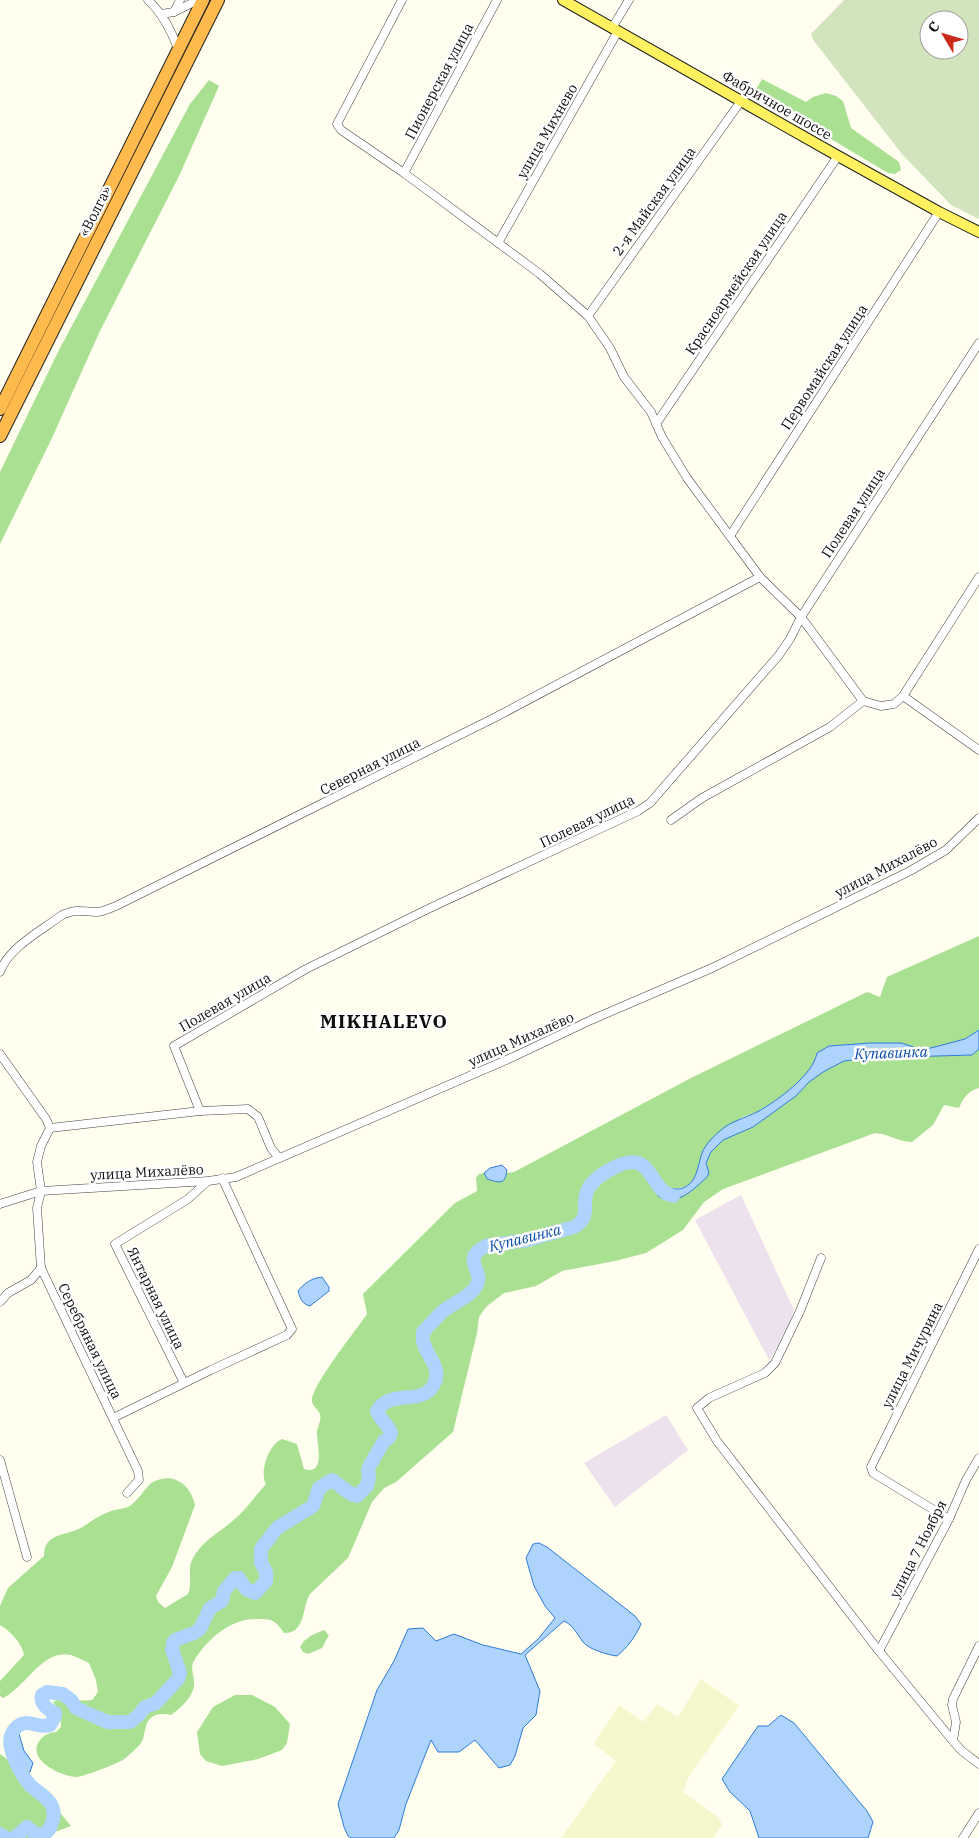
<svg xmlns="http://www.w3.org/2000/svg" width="979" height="1838" font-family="'IBM Plex Serif',serif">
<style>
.industrial{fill:#ede1ed}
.farmland{fill:#f5f8cc}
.forest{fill:#a9e092}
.cemetery{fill:#d1e4bd;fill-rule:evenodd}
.water{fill:#aed3fc;stroke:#2e7bda}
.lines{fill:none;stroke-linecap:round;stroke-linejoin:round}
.river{stroke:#aed3fc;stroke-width:14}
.minor-casing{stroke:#414141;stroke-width:9}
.major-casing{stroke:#1f1f1f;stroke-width:12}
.highway-casing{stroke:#1f1f1f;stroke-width:14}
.minor{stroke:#fff;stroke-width:8}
.major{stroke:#fff15f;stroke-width:10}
.highway{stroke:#ffba4d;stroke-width:12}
.labels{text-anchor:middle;stroke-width:5;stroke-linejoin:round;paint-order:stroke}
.street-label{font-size:14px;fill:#0e0e0e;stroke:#fff}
.water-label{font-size:15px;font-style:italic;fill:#0b4dac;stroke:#fff}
.district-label{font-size:19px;font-weight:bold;letter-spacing:1px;fill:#0e0e0e;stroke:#fff}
</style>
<rect width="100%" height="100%" fill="#fffeef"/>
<g class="industrial">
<polygon points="741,1195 794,1310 787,1330 781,1337 782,1340 769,1360 695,1220"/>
<polygon points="666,1415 688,1450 615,1507 584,1463"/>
</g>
<polygon class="farmland" points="701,1679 739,1706 689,1776 683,1792 719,1818 722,1825 713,1838 561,1838 616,1761 594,1744 619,1705 643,1722 657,1704 678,1717"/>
<g class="forest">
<polygon points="762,79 806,102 813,97 826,93 836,96 843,101 851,128 899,162 901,170 895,174 888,173 754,93"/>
<polygon points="209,80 219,86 179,176 99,333 52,438 0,544 0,472 58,352 190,104"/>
<path d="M 979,936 L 979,1030 L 965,1039 L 923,1050 L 901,1043 L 870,1043 L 829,1046 L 817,1053 C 813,1075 779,1100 759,1111 C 753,1114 747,1115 741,1118 C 734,1122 710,1141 705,1147 C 701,1153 700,1163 698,1169 C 694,1188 678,1191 662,1187 L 664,1200 C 687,1201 694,1185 707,1170 L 706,1163 L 711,1152 L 723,1140 L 753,1127 L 796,1096 L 809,1082 L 823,1072 L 844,1061 L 868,1058 L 972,1055 L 979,1049 L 979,1088 C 968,1091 963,1098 959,1108 L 944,1105 L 933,1125 L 912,1142 C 900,1142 888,1134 875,1133 L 723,1189 L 704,1202 L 683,1230 L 646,1253 L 615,1261 L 562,1271 L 536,1286 L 504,1293 L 486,1307 L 479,1317 L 477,1333 L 453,1432 L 396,1482 L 384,1488 L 372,1502 L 348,1558 L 310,1594 C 302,1606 306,1634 284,1633 C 281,1629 278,1624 273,1621 C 269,1619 263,1619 258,1619 C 232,1618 209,1637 195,1659 C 190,1666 193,1673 194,1681 C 196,1694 181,1708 171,1715 C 164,1714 158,1713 152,1717 C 144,1722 146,1733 142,1741 C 139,1747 128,1756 123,1760 C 116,1764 83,1777 76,1777 C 60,1776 25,1759 40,1740 C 44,1735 50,1732 56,1732 L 61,1727 L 60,1713 L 53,1702 C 63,1695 87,1704 93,1699 C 95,1697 96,1694 98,1692 L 96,1680 L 89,1663 C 83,1660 77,1657 71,1655 C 43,1648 25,1688 3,1698 L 0,1696 L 0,1681 L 24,1655 C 22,1643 10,1631 0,1625 L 0,1606 L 8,1588 L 44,1556 C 44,1531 68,1537 84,1526 C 95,1519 98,1516 111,1511 C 117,1509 125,1509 130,1506 C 138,1500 144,1490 151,1483 C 172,1471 190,1483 195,1505 L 172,1567 L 156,1596 L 158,1602 L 165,1608 L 188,1594 C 193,1583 187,1570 192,1560 C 201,1540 223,1531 237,1517 C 248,1507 256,1495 266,1484 C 259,1472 269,1444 282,1439 L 297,1444 L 304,1469 C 326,1476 317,1445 317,1433 C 317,1427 322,1420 320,1414 C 318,1409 312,1406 312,1401 C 311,1386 357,1329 367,1314 L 363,1294 L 455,1203 L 477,1191 L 476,1178 L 479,1174 L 484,1173 L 487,1179 L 506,1178 L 506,1173 L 514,1172 L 691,1078 L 867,992 L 880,997 L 887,977 Z"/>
<polygon points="324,1630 329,1635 322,1648 308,1654 303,1652 300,1647 304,1641 312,1635"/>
<polygon points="235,1695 252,1695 275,1707 290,1724 287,1743 282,1750 258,1759 222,1766 206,1761 200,1754 197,1732 213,1707"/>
<polygon points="0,1754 29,1775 71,1826 39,1838 0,1838"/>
</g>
<path class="cemetery" d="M 844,0 L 979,0 L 979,219 L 951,205 L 902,154 L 814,41 L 811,34 ZM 929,20 L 959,20 L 959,50 L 929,50 Z"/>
<g class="water">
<path d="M 979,1030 L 979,1049 L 972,1055 L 868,1058 L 844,1061 L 823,1072 L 809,1082 L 796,1096 L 753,1127 L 723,1140 L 711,1152 L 706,1163 L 709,1173 L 707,1177 C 694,1189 676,1208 658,1196 L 657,1191 L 659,1188 C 668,1186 676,1192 685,1187 C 700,1179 697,1160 705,1147 C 709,1141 715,1135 721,1130 C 731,1121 746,1118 759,1111 C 778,1100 813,1075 817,1053 L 829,1046 L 870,1043 L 901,1043 L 923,1050 L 965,1039 Z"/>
<path d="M 502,1165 L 507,1170 C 505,1185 500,1183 487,1179 L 484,1173 L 490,1168 Z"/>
<path d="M 322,1277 L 329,1287 L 329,1291 L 310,1306 C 302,1304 300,1298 298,1291 C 304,1283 312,1278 322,1277 Z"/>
<path d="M 539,1543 L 547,1547 L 635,1616 L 641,1624 C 636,1636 627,1648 617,1656 C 608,1655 588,1649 583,1642 C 577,1634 573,1625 564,1621 L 525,1655 L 540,1691 L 536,1715 L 523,1728 L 515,1756 L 510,1765 L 499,1768 L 475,1740 L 459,1752 L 438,1752 L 431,1740 L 406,1804 L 399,1830 L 394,1838 L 351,1838 L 348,1836 L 344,1827 L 338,1804 L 377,1690 L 394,1661 L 408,1629 L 423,1628 L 436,1641 L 454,1634 L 483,1645 L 521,1654 L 538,1639 L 555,1618 L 545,1606 L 534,1586 L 526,1558 L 533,1544 Z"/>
<polygon points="781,1715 794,1723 867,1811 873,1822 868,1838 759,1838 750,1811 730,1792 722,1779 758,1726 768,1726"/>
<path d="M 17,1727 L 24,1751 L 33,1763 L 30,1772 L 19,1773 C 8,1756 0,1740 17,1727 Z"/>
</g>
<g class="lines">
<g class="river">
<polyline points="0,1834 6,1838"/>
<path d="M 14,1838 L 27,1827 C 31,1830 35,1835 40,1835 C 52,1833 56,1815 52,1806 C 48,1797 37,1792 30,1785 C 21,1775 5,1746 12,1733 C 24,1713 37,1730 50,1725 L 55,1716 L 55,1713 C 48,1710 40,1704 42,1695 L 47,1692 L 63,1694 L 71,1700 L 76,1708 L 98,1718 L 108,1722 L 130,1722 L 138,1716 L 145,1707 L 156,1703 L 178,1679 L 180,1673 L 172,1649 L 173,1643 L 175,1640 L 194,1633 L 200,1629 L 210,1608 L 222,1601 L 224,1591 L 235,1578 L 239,1578 L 246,1589 L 255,1593 L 266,1581 L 266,1572 L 261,1562 L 261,1549 L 277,1528 L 313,1506 L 319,1488 L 332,1480 L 351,1494 L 357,1496 L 367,1486 L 369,1477 L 368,1470 L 370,1465 L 384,1441 L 389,1438 L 391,1433 C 388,1424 380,1420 377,1411 C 390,1388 423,1407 434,1384 C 442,1368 428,1358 424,1344 C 422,1341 423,1336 423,1332 C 429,1326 435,1319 442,1312 C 452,1303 474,1296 478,1282 C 482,1270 461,1258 486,1246 L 527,1240 L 574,1227 C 593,1216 580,1204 588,1189 C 593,1180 605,1172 615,1167 C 654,1148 648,1190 673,1196"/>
</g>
<g class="minor-casing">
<g id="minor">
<path d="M 148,0 C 163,14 171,30 178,49"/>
<polyline points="402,0 337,124 341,130 404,173 540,274 588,316 610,348 624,377 651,412 662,437 687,478 760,577 801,617 863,701 881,706 894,704 903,696 979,750"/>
<polyline points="174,12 180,0"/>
<polyline points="161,14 174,12 198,0"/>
<polyline points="612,28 629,0"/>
<polyline points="404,173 497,0"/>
<polyline points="498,243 618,31"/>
<polyline points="588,316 741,101"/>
<polyline points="656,424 838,156"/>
<polyline points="730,536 939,212"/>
<polyline points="903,696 979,577"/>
<polyline points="671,820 702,798 830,727 863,701"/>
<path d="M 0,972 C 9,947 41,931 62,915 C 77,908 82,912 97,912 C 103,912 110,908 116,906 L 494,718 L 760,577"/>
<polyline points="0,1054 46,1119 50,1128 41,1146 37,1162 41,1191 37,1208 41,1268 138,1471 139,1480 127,1493"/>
<polyline points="200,1111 174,1046 306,969 430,908 638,811 650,803 779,655 790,639 801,617 979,343"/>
<polyline points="50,1128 200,1111 248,1109 258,1117 271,1148 278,1157"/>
<polyline points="0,1204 41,1191 208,1181 236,1177 513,1057 591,1020 712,968 910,871 946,850 979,818"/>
<polyline points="821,1258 800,1311 775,1363 765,1373 709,1398 697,1408 717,1441 879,1651 953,1741 962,1751 979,1764"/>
<polyline points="0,1302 8,1293 31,1280 41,1268"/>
<polyline points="184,1383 115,1244 188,1199 208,1181"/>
<polyline points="113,1418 211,1370 287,1335 292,1329 222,1178"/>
<polyline points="0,1460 27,1557"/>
<polyline points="949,1519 873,1473 871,1467 979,1249"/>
<polyline points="879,1651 949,1519 966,1480 979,1458"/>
<polyline points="953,1741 956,1722 952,1705 953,1699 979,1646"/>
<polyline points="963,1838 979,1813"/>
</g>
</g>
<g class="major-casing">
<polyline id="major" points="563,0 838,156 939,212 979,232"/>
</g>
<g class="highway-casing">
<g id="highway">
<polyline points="0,409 203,0"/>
<polyline points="0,436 218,0"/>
</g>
</g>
<use href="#minor" class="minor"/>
<use href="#major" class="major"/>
<use href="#highway" class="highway"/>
</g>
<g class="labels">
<g class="street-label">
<text transform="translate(439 81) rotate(-62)" y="5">Пионерская улица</text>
<text transform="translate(777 105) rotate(30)" y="5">Фабричное шоссе</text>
<text transform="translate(547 131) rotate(-60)" y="5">улица Михнево</text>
<text transform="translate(654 201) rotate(-54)" y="5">2-я Майская улица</text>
<text transform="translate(95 211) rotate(-63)" y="5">«Волга»</text>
<text transform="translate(736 283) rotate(-56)" y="5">Красноармейская улица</text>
<text transform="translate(824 367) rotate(-57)" y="5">Первомайская улица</text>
<text transform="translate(853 513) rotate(-57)" y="5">Полевая улица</text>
<text transform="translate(370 766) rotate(-27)" y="5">Северная улица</text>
<text transform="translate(587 821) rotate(-26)" y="5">Полевая улица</text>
<text transform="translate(886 867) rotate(-28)" y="5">улица Михалёво</text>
<text transform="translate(225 1002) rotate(-30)" y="5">Полевая улица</text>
<text transform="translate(521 1039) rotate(-24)" y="5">улица Михалёво</text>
<text transform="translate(147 1172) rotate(-3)" y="5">улица Михалёво</text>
<text transform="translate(156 1298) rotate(64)" y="5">Янтарная улица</text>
<text transform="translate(90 1341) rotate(64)" y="5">Серебряная улица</text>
<text transform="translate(912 1355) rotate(-63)" y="5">улица Мичурина</text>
<text transform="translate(918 1549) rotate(-63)" y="5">улица 7 Ноября</text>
</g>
<g class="water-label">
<text transform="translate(891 1053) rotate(-2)" y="5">Купавинка</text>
<text transform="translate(525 1238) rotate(-14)" y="5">Купавинка</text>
</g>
<g class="district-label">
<text x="384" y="1028">MIKHALEVO</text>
</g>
</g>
<g transform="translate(944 35) rotate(308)"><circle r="24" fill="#ffffff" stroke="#9f9f9f"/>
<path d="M0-4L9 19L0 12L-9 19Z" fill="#cb2c19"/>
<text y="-8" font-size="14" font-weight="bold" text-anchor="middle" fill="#0e0e0e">С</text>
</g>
</svg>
